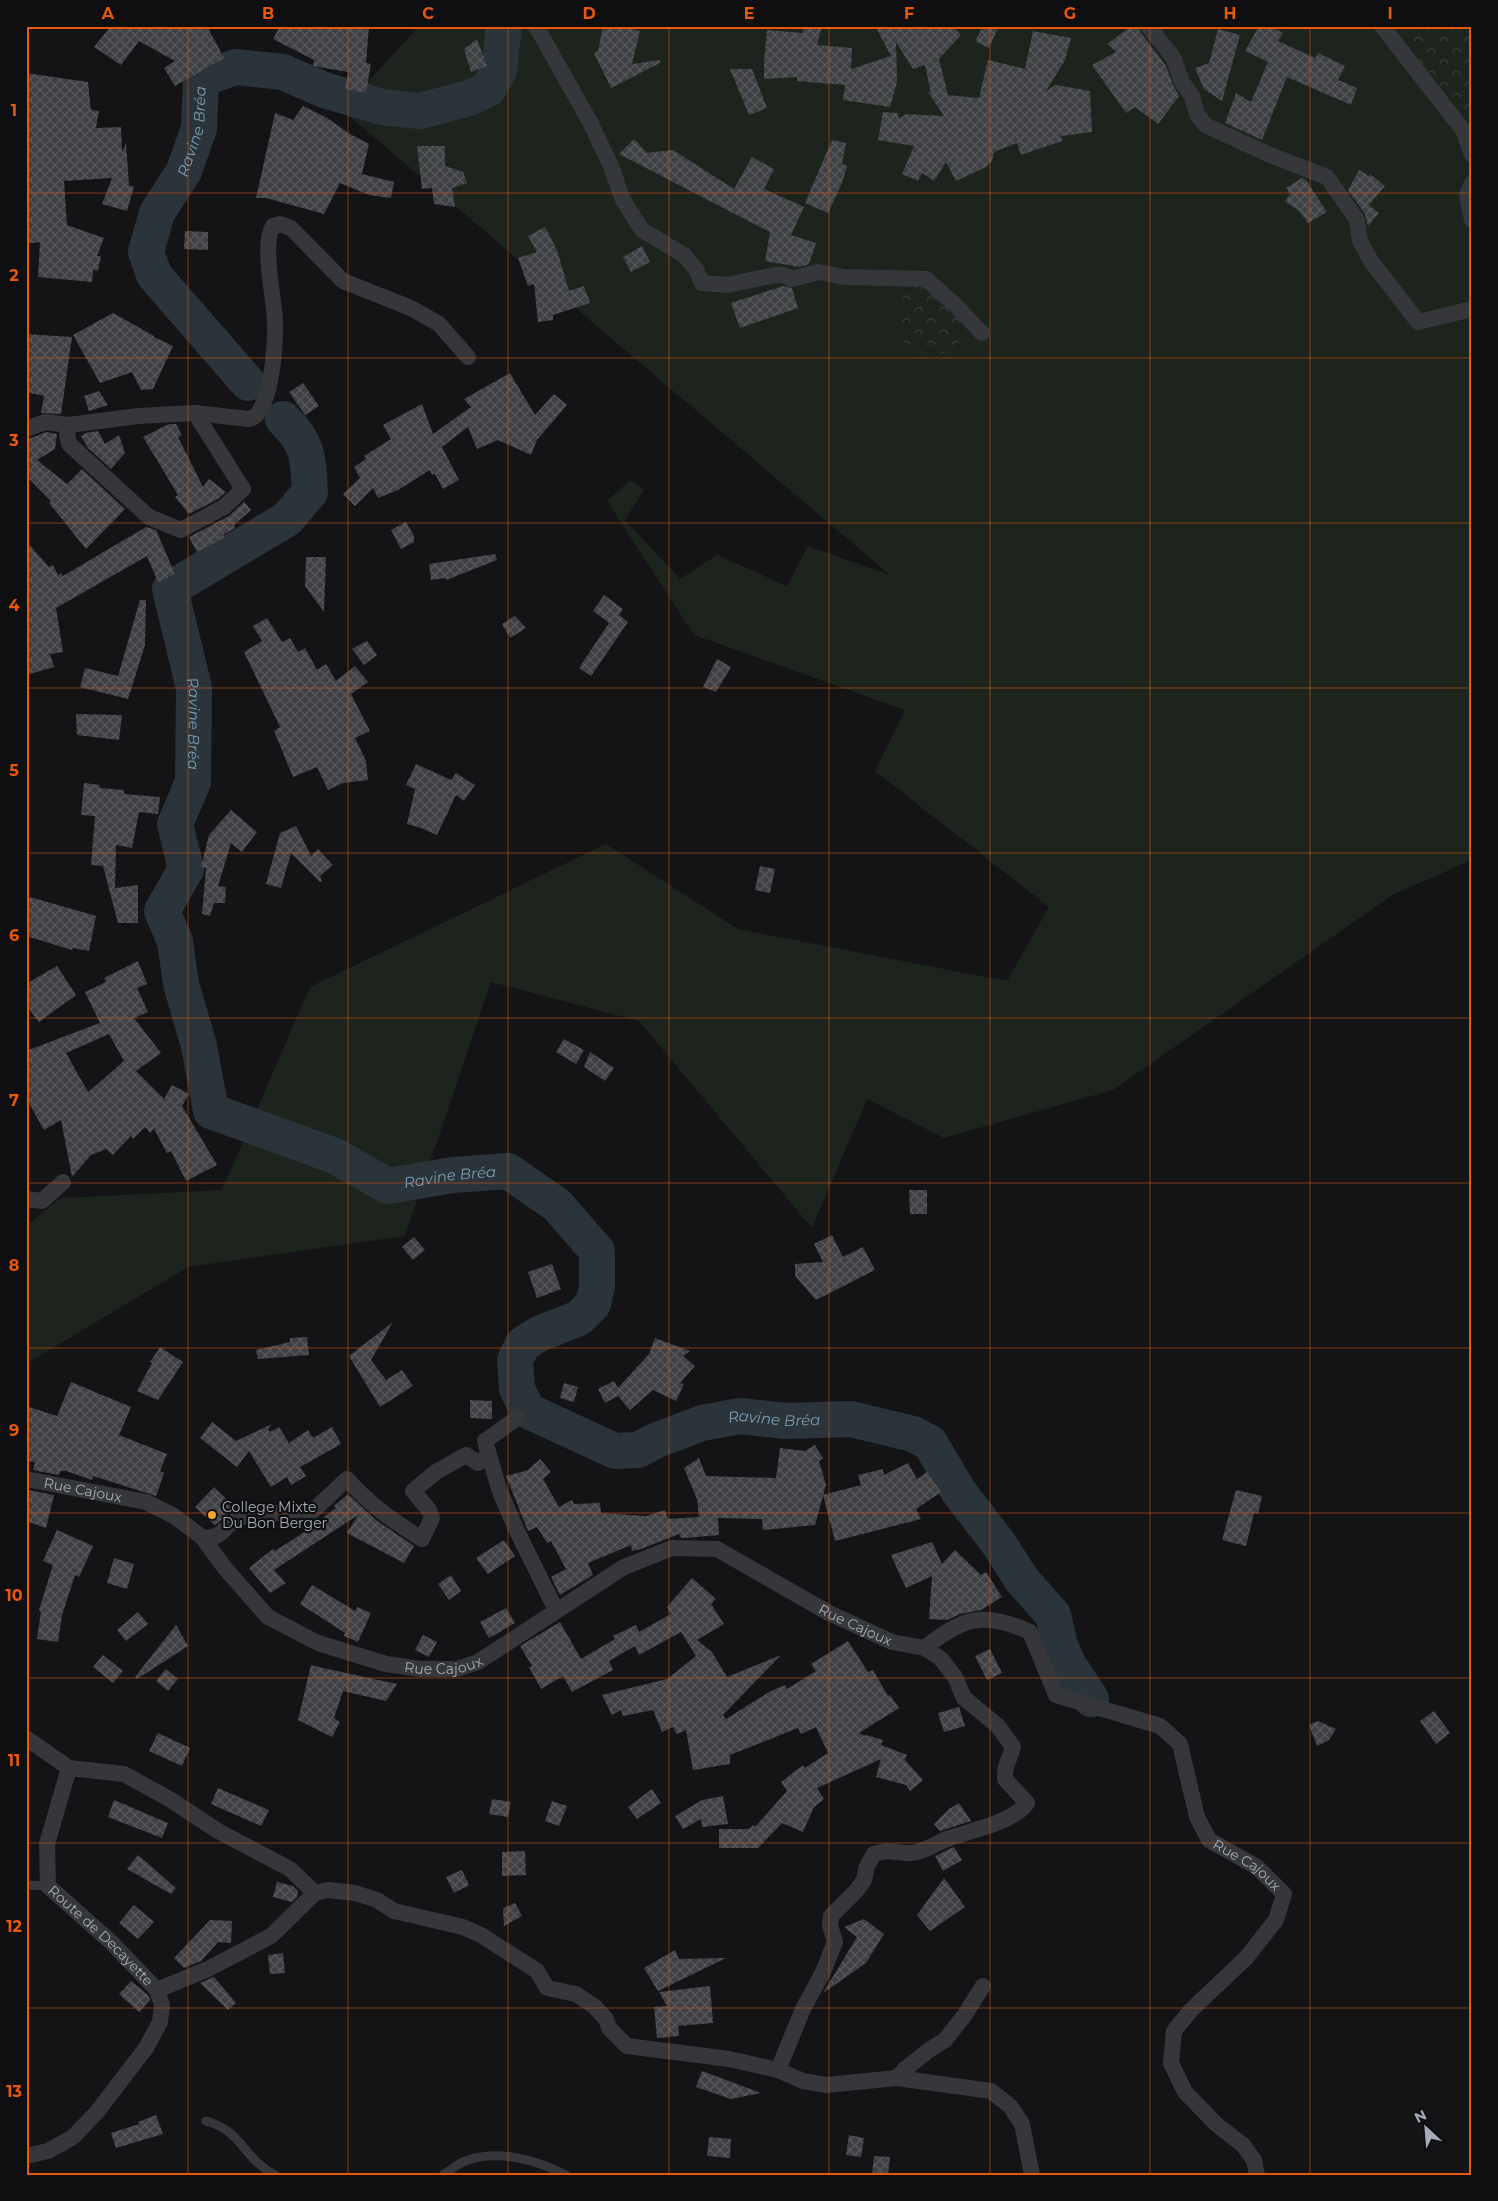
<svg xmlns="http://www.w3.org/2000/svg" width="1498" height="2201" font-family="Montserrat,sans-serif">
<style>
.grass{fill:#1c241d}
.forest{fill:url(#forest-crowns)}
.lines{fill:none;stroke-linecap:round;stroke-linejoin:round}
.river{stroke:#2a343a;stroke-width:36}
.building{fill:url(#building-cross-hatch);fill-rule:evenodd}
.lane{stroke:#35373b;stroke-width:9}
.street{stroke:#35373b;stroke-width:16}
.grid{fill:none;stroke:#e8590c;stroke-width:1;stroke-opacity:0.55}
.poi-dot{fill:#f3a42f;stroke:#0f0f11;stroke-width:2}
.labels{text-anchor:middle;stroke-width:4.5;stroke-linejoin:round;paint-order:stroke}
.street-label{font-size:14px;fill:#a6acb7;stroke:#0f0f11}
.poi-label{font-size:14px;fill:#a6acb7;stroke:#0f0f11;text-anchor:start}
.water-label{font-size:15px;font-style:italic;fill:#7c9db2;stroke:#0f0f11}
.neatline{fill:none;stroke:#e8590c;stroke-width:2}
.grid-label{font-size:16px;text-anchor:middle;font-weight:bold;fill:#e8590c}
</style>
<defs>
<pattern id="forest-crowns" width="20" height="18" patternUnits="userSpaceOnUse" patternTransform="scale(1.25)"><rect width="20" height="18" fill="#1c241d"/><path d="M2 6a3 3 0 1 1 6 0M12 15a3 3 0 1 1 6 0" fill="none" stroke="#3a413c"/></pattern>
<pattern id="building-cross-hatch" width="8" height="8" patternUnits="userSpaceOnUse" patternTransform="scale(1.25)"><rect width="8" height="8" fill="#3e4043"/><path d="M0 0l8 8M0 8l8-8" fill="none" stroke="#57595c"/></pattern>
</defs>
<rect width="100%" height="100%" fill="#141416"/>
<polygon class="grass" points="419,26 1472,26 1472,860 1394,894 1113,1090 944,1138 867,1099 812,1228 639,1021 491,982 405,1236 188,1267 31,1361 26,1356 26,1226 60,1198 222,1190 310,987 606,844 738,929 1007,981 1049,907 875,771 905,710 694,635 607,501 630,480 644,490 625,520 680,579 717,555 787,586 808,546 890,575 342,110"/>
<g class="forest">
<polygon points="1384,26 1472,26 1472,143"/>
<path d="M 918,283 C 929,292 967,319 964,334 C 962,344 947,352 938,356 C 920,356 893,344 898,322 C 902,306 907,304 900,287 L 904,284 Z"/>
</g>
<g class="lines">
<g class="river">
<path id="s1" d="M 248,383 L 154,275 L 146,252 L 157,213 L 184,171 L 199,128 L 201,79 L 236,67 L 283,72 L 324,90 L 382,107 L 420,111 L 469,98 L 488,89 L 499,71 L 504,26"/>
<path id="s2" d="M 283,419 C 309,444 308,458 310,492 L 287,519 L 170,589 L 194,688 L 193,782 L 175,824 L 186,869 L 162,911 L 175,941 L 181,984 L 199,1046 L 211,1111 L 335,1156 L 388,1186 L 453,1175 L 508,1171 L 557,1205 L 597,1251 L 597,1287 L 593,1304 L 579,1318 L 539,1334 L 523,1344 L 515,1360 L 517,1389 L 528,1411 L 615,1451 L 638,1450 L 657,1440 L 702,1423 L 740,1416 L 786,1421 L 851,1419 L 913,1434 L 930,1443 L 959,1492 L 999,1544 L 1022,1580 L 1053,1615 L 1060,1645 L 1068,1664 L 1091,1699"/>
</g>
</g>
<g class="building">
<polygon points="111,26 207,26 224,58 175,86 164,68 175,61 139,41 121,65 94,47"/>
<polygon points="280,26 369,26 366,63 371,64 366,93 345,89 348,72 313,66 314,60 273,39"/>
<polygon points="603,26 620,26 640,31 632,64 660,60 660,63 611,88 594,53 598,51"/>
<polygon points="875,26 953,26 961,35 939,59 948,95 979,98 988,60 1025,69 1033,31 1071,38 1065,60 1046,91 1056,85 1090,91 1092,132 1061,136 1062,141 1021,155 1017,143 994,152 992,161 986,167 956,181 946,162 934,181 922,173 918,181 902,174 914,146 878,140 883,112 898,113 899,119 906,114 944,116 928,92 931,93 925,65 913,69 896,42 897,82 890,107 843,100 845,85 797,81 797,77 764,79 764,61 767,30 803,33 804,27 821,29 817,45 852,48 851,69 891,56"/>
<polygon points="983,26 999,26 989,48 975,41"/>
<polygon points="1132,26 1136,26 1166,66 1173,85 1179,96 1158,124 1135,107 1126,113 1092,65 1116,52 1107,44"/>
<polygon points="1259,26 1271,26 1283,33 1278,41 1315,58 1318,53 1345,66 1338,80 1357,88 1351,105 1287,77 1262,140 1225,123 1236,93 1251,102 1268,62 1245,51"/>
<polygon points="1218,29 1240,35 1222,101 1204,89 1195,68 1209,63"/>
<polygon points="477,39 487,66 471,72 464,49"/>
<polygon points="730,69 752,69 767,108 749,115"/>
<polygon points="26,73 88,82 91,110 99,111 96,128 121,127 122,152 126,143 129,185 134,187 127,211 102,204 112,178 64,181 67,225 104,238 97,256 101,256 98,271 93,270 92,282 38,277 40,242 26,244"/>
<polygon points="303,106 327,118 350,134 369,144 362,174 394,182 391,198 369,195 340,183 324,214 266,198 256,198 275,113 293,120"/>
<polygon points="634,139 647,153 673,150 734,189 752,157 774,169 764,189 804,207 791,235 816,243 809,264 800,267 765,261 770,232 619,154"/>
<polygon points="832,140 846,143 842,164 847,166 842,183 828,213 805,203"/>
<polygon points="417,146 445,146 445,166 463,172 467,183 452,188 455,207 434,204 432,188 422,189"/>
<polygon points="1359,170 1369,176 1370,174 1385,186 1369,205 1379,213 1368,226 1365,214 1348,190"/>
<polygon points="1302,178 1306,180 1327,212 1308,223 1300,212 1285,201 1290,194 1286,188"/>
<polygon points="545,227 557,250 569,291 584,286 590,303 553,315 553,320 538,322 534,284 528,286 518,258 537,252 528,236"/>
<polygon points="185,231 208,232 208,250 184,249"/>
<polygon points="642,246 650,262 631,272 623,257"/>
<polygon points="783,286 792,288 798,308 740,328 731,303"/>
<polygon points="113,313 154,336 154,337 173,346 153,389 141,390 132,372 100,383 73,335"/>
<polygon points="26,334 72,337 61,414 41,413 44,396 26,392"/>
<polygon points="510,373 535,415 554,394 567,405 537,440 531,455 498,440 477,449 468,427 442,447 459,480 443,489 435,474 432,475 430,470 398,490 378,498 373,488 355,506 343,494 360,478 354,467 366,459 364,456 391,439 383,425 422,404 433,434 471,407 464,399"/>
<polygon points="303,383 319,406 305,415 289,392"/>
<polygon points="99,391 108,405 89,411 84,396"/>
<polygon points="169,424 176,424 182,435 178,437 203,487 209,479 226,492 218,499 189,514 175,497 178,495 143,437"/>
<polygon points="98,431 105,444 119,435 125,453 111,469 88,448 81,436 86,433"/>
<polygon points="46,432 57,434 55,449 37,460 67,484 82,469 125,509 86,549 49,503 51,501 26,476 26,440"/>
<polygon points="244,502 251,510 234,525 235,528 223,535 225,537 197,552 189,537 229,516"/>
<polygon points="406,522 414,536 414,542 401,549 391,530"/>
<polygon points="146,527 156,530 175,574 158,582 147,556 56,608 63,652 50,654 54,667 26,675 26,541 49,567 53,565 58,575 61,573 63,576"/>
<polygon points="495,554 497,560 446,580 445,578 431,580 429,564"/>
<polygon points="306,557 326,557 324,612 305,586"/>
<polygon points="604,595 623,609 619,615 628,622 591,676 579,668 609,623 593,611"/>
<polygon points="140,600 146,600 145,645 128,699 80,687 85,668 118,676"/>
<polygon points="515,616 526,628 510,638 502,624"/>
<polygon points="267,618 282,642 290,638 298,652 305,648 317,670 326,664 336,681 355,666 368,682 351,694 370,731 355,738 366,761 368,780 343,783 328,790 317,767 293,777 274,731 280,727 244,652 262,641 253,626"/>
<polygon points="367,641 377,655 364,665 352,649"/>
<polygon points="717,659 731,667 716,692 703,687"/>
<polygon points="76,714 122,715 119,740 77,735"/>
<polygon points="416,764 451,780 456,773 475,785 464,801 456,795 437,835 421,828 407,824 415,789 406,785"/>
<polygon points="84,783 100,785 99,788 124,790 124,794 160,797 158,814 139,812 132,848 116,845 115,888 138,885 138,923 118,923 103,866 91,865 95,816 81,815"/>
<polygon points="231,810 257,832 242,852 231,843 218,886 226,887 225,903 214,903 210,916 202,914 206,868 201,867 209,835"/>
<polygon points="296,826 311,856 318,849 333,865 320,876 322,881 320,882 291,853 281,888 266,884 280,833"/>
<polygon points="760,866 775,869 770,893 755,890"/>
<polygon points="30,897 96,916 89,951 73,948 72,950 26,936 26,907"/>
<path d="M 138,961 L 147,984 L 137,988 L 148,1012 L 134,1018 L 161,1053 L 136,1071 L 164,1099 L 172,1085 L 189,1094 L 182,1106 L 217,1165 L 186,1181 L 171,1151 L 167,1153 L 154,1129 L 150,1133 L 145,1127 L 133,1139 L 131,1136 L 113,1155 L 106,1149 L 91,1155 L 72,1177 L 61,1120 L 44,1130 L 26,1098 L 26,1051 L 100,1023 L 85,992 L 106,982 L 104,978 ZM 109,1034 L 124,1061 L 88,1092 L 66,1053 Z"/>
<polygon points="57,966 76,995 39,1022 26,1005 26,984"/>
<polygon points="564,1039 584,1050 576,1064 556,1052"/>
<polygon points="590,1052 614,1068 605,1081 584,1067"/>
<polygon points="909,1190 927,1190 927,1214 910,1214"/>
<polygon points="832,1235 843,1257 863,1247 875,1270 816,1300 795,1276 795,1264 823,1262 814,1244"/>
<polygon points="414,1237 425,1250 413,1260 402,1247"/>
<polygon points="552,1264 561,1289 537,1298 528,1272"/>
<polygon points="393,1322 371,1360 386,1380 402,1370 413,1386 380,1407 349,1356"/>
<polygon points="307,1337 309,1355 258,1359 256,1350 290,1342 290,1338"/>
<polygon points="655,1338 690,1351 683,1356 695,1366 680,1383 684,1384 676,1401 653,1390 630,1410 618,1396 605,1403 598,1389 614,1381 618,1388 649,1354"/>
<polygon points="160,1347 183,1362 158,1400 137,1391 152,1363 150,1362"/>
<polygon points="71,1382 131,1407 119,1435 167,1454 160,1471 164,1473 156,1496 93,1476 92,1480 66,1471 60,1471 59,1475 33,1470 35,1462 26,1461 26,1406 57,1416"/>
<polygon points="564,1383 578,1387 574,1402 560,1398"/>
<polygon points="470,1400 492,1401 492,1419 470,1418"/>
<polygon points="212,1422 236,1441 272,1424 268,1429 270,1432 279,1427 289,1443 308,1430 313,1438 332,1427 341,1444 300,1467 306,1476 291,1485 287,1477 271,1487 249,1451 237,1467 200,1438"/>
<polygon points="815,1445 823,1458 819,1461 826,1485 815,1525 763,1530 762,1519 718,1518 719,1535 684,1538 681,1538 679,1534 641,1549 632,1551 631,1545 588,1563 593,1575 560,1595 551,1577 566,1569 551,1541 547,1543 537,1527 528,1531 506,1476 528,1470 540,1459 551,1472 543,1479 559,1507 572,1500 574,1504 600,1503 601,1513 646,1516 665,1510 668,1519 699,1517 697,1499 684,1468 699,1458 706,1476 776,1478 780,1448 805,1451"/>
<polygon points="908,1463 917,1479 927,1472 941,1492 916,1509 921,1519 835,1541 823,1495 861,1485 858,1475 883,1469 884,1475"/>
<polygon points="214,1487 236,1508 215,1525 195,1507"/>
<polygon points="28,1490 54,1495 46,1528 26,1521"/>
<polygon points="1236,1490 1262,1496 1258,1514 1254,1513 1246,1546 1222,1540"/>
<polygon points="348,1494 376,1520 414,1546 404,1563 347,1533 358,1515 274,1570 286,1583 270,1593 249,1568 273,1549 275,1551 300,1535 336,1508 334,1506"/>
<polygon points="57,1530 93,1546 79,1577 75,1575 62,1615 58,1642 37,1639 41,1611 39,1610 53,1565 43,1561"/>
<polygon points="504,1540 515,1556 488,1574 476,1558"/>
<polygon points="932,1542 942,1564 955,1550 981,1575 986,1572 1002,1597 981,1610 960,1614 947,1620 929,1619 932,1576 906,1588 891,1555"/>
<polygon points="114,1558 134,1564 127,1589 107,1583"/>
<polygon points="451,1575 461,1591 449,1600 438,1584"/>
<polygon points="692,1578 716,1599 711,1604 724,1624 697,1640 712,1652 727,1677 781,1655 723,1715 726,1719 769,1692 785,1685 787,1689 816,1671 811,1664 848,1641 868,1672 873,1670 888,1696 890,1695 899,1708 859,1733 864,1735 862,1736 866,1735 883,1740 881,1745 907,1755 905,1760 923,1780 910,1791 906,1785 876,1777 881,1759 817,1788 824,1799 814,1807 803,1832 782,1823 758,1848 719,1848 719,1829 749,1829 753,1825 755,1827 787,1791 781,1782 803,1765 805,1768 828,1753 816,1727 801,1734 798,1728 730,1755 730,1764 693,1770 686,1730 677,1734 673,1727 662,1732 653,1710 623,1716 621,1710 612,1715 602,1695 667,1679 696,1656 681,1632 639,1655 635,1646 609,1661 613,1670 572,1692 563,1676 541,1689 529,1667 532,1666 520,1646 560,1622 581,1659 615,1639 613,1636 636,1625 639,1632 671,1614 667,1607"/>
<polygon points="312,1585 355,1611 357,1607 371,1613 358,1642 344,1636 345,1633 300,1604"/>
<polygon points="506,1608 515,1623 489,1638 480,1622"/>
<polygon points="138,1612 148,1624 126,1641 117,1630"/>
<polygon points="176,1625 188,1646 137,1679 135,1677"/>
<polygon points="423,1635 437,1642 429,1657 415,1650"/>
<polygon points="990,1649 1002,1673 987,1680 975,1656"/>
<polygon points="103,1655 123,1671 113,1683 93,1667"/>
<polygon points="311,1665 323,1668 397,1684 386,1701 343,1691 334,1718 340,1722 332,1737 298,1720"/>
<polygon points="166,1669 178,1679 168,1691 156,1681"/>
<polygon points="959,1707 965,1726 944,1732 938,1713"/>
<polygon points="1434,1711 1450,1733 1436,1744 1420,1721"/>
<polygon points="1318,1721 1336,1729 1329,1740 1317,1746 1309,1725"/>
<polygon points="158,1733 190,1748 182,1766 149,1751"/>
<polygon points="218,1788 269,1810 261,1826 211,1804"/>
<polygon points="652,1789 661,1803 637,1819 628,1807"/>
<polygon points="723,1796 728,1824 702,1827 701,1819 683,1829 675,1816 702,1800"/>
<polygon points="492,1799 511,1802 508,1817 489,1814"/>
<polygon points="114,1800 168,1823 162,1838 108,1817"/>
<polygon points="552,1801 567,1806 559,1826 545,1821"/>
<polygon points="959,1803 971,1821 940,1831 934,1824 949,1809"/>
<polygon points="954,1847 962,1860 943,1871 935,1856"/>
<polygon points="525,1851 526,1875 502,1876 502,1852"/>
<polygon points="138,1855 176,1888 171,1894 127,1869"/>
<polygon points="462,1870 469,1885 454,1893 446,1877"/>
<polygon points="944,1878 965,1907 930,1931 917,1915"/>
<polygon points="277,1882 293,1886 298,1891 297,1897 292,1902 273,1897"/>
<polygon points="515,1903 522,1916 504,1926 503,1908"/>
<polygon points="134,1905 154,1922 138,1939 119,1923"/>
<polygon points="864,1919 884,1934 866,1963 823,1993 857,1937 844,1927"/>
<polygon points="210,1920 232,1921 231,1943 218,1942 201,1961 184,1968 174,1958"/>
<polygon points="675,1950 679,1959 726,1958 658,1991 644,1968"/>
<polygon points="283,1953 285,1973 270,1974 268,1955"/>
<polygon points="214,1977 236,2003 228,2010 200,1983"/>
<polygon points="131,1981 149,1996 150,2000 139,2012 119,1994"/>
<polygon points="710,1986 713,2023 678,2026 679,2036 657,2038 654,2007 667,2006 659,1992"/>
<polygon points="702,2071 761,2093 731,2099 696,2087"/>
<polygon points="156,2115 163,2134 116,2148 111,2133 139,2124 138,2122"/>
<polygon points="849,2135 864,2138 861,2157 846,2155"/>
<polygon points="709,2137 731,2139 730,2158 707,2156"/>
<polygon points="874,2156 890,2157 888,2175 872,2175"/>
</g>
<g class="lines">
<g class="lane">
<polyline points="26,1885 48,1886"/>
<path d="M 206,2121 C 243,2131 243,2159 275,2175"/>
<path d="M 443,2175 C 450,2171 456,2165 463,2162 C 495,2148 537,2160 566,2175"/>
</g>
<g class="street">
<polyline points="536,26 590,122 611,166 623,200 642,230 684,255 696,269 702,283 727,285 775,275 784,275 792,279 818,272 844,277 926,279 953,303 982,333"/>
<polyline points="1148,26 1173,57 1182,82 1192,96 1197,114 1205,125 1270,155 1327,177 1357,220 1360,241 1371,261 1418,322 1472,309"/>
<polyline points="1382,26 1463,130 1472,155"/>
<polyline points="1472,183 1467,194 1472,220"/>
<polyline points="69,425 67,435 69,444 149,517 181,530 224,507 243,489 195,413"/>
<path d="M 26,429 L 45,422 L 69,425 L 138,416 L 195,413 L 249,419 C 271,416 276,343 275,324 C 275,300 261,246 273,226 L 280,224 L 291,228 L 343,281 L 411,308 L 439,324 L 468,357"/>
<polyline points="26,1199 42,1201 63,1182"/>
<polyline points="517,1418 485,1441 500,1492 517,1531 556,1610"/>
<path id="s3" d="M 26,1479 L 146,1502 L 174,1516 L 203,1538 L 224,1567 L 268,1617 L 318,1643 L 386,1664 L 421,1669 L 457,1669 L 478,1662 L 624,1567 L 672,1548 L 717,1549 L 829,1613 L 892,1642 L 925,1648 C 962,1617 985,1611 1030,1632 L 1056,1695 L 1160,1726 L 1180,1744 L 1197,1817 L 1209,1840 L 1257,1867 L 1284,1894 L 1276,1920 L 1246,1958 L 1191,2010 L 1174,2031 L 1171,2063 L 1185,2092 L 1216,2124 L 1243,2145 L 1254,2160 L 1257,2175"/>
<path d="M 203,1538 C 226,1536 217,1533 233,1522 C 254,1509 281,1509 301,1522 L 347,1479 C 369,1504 393,1521 422,1539 L 432,1518 L 429,1510 L 413,1491 L 436,1472 L 466,1455 L 478,1463 L 485,1459 L 488,1451"/>
<path id="s4" d="M 26,1738 L 69,1768 L 47,1844 L 48,1886 L 111,1942 L 157,1990 L 162,2005 L 160,2022 L 146,2048 L 97,2112 L 73,2137 L 48,2151 L 26,2156"/>
<polyline points="69,1768 124,1774 171,1800 218,1831 290,1869 315,1893"/>
<polyline points="157,1990 208,1969 271,1936 315,1893 328,1890 355,1893 377,1900 394,1911 463,1927 481,1935 537,1971 547,1988 576,1994 595,2007 606,2019 609,2028 627,2046 729,2059 778,2070 803,2081 826,2085 897,2078 991,2091 1010,2106 1022,2124 1032,2175"/>
<path d="M 778,2070 L 803,2009 L 823,1972 L 835,1942 L 830,1925 L 831,1916 L 856,1891 L 864,1880 L 867,1866 L 874,1854 C 891,1848 896,1854 912,1853 C 923,1852 934,1845 944,1840 C 967,1831 1012,1824 1027,1803 L 1005,1779 C 1004,1764 1010,1760 1013,1747 L 998,1726 L 964,1698 L 955,1677 L 941,1659 L 925,1648"/>
<polyline points="897,2078 904,2070 929,2050 945,2040 964,2016 983,1986"/>
</g>
</g>
<path class="grid" d="M 188,26 L 188,2175M 348,26 L 348,2175M 508,26 L 508,2175M 669,26 L 669,2175M 829,26 L 829,2175M 990,26 L 990,2175M 1150,26 L 1150,2175M 1310,26 L 1310,2175M 26,193 L 1472,193M 26,358 L 1472,358M 26,523 L 1472,523M 26,688 L 1472,688M 26,853 L 1472,853M 26,1018 L 1472,1018M 26,1183 L 1472,1183M 26,1348 L 1472,1348M 26,1513 L 1472,1513M 26,1678 L 1472,1678M 26,1843 L 1472,1843M 26,2008 L 1472,2008"/>
<circle class="poi-dot" cx="212" cy="1515" r="5"/>
<g class="labels">
<g class="street-label">
<text dy="5" stroke="none"><textPath href="#s3" startOffset="58">Rue Cajoux</textPath></text>
<text dy="5" stroke="none"><textPath href="#s3" startOffset="942">Rue Cajoux</textPath></text>
<text dy="5" stroke="none"><textPath href="#s3" startOffset="478">Rue Cajoux</textPath></text>
<text dy="5" stroke="none"><textPath href="#s3" startOffset="1481">Rue Cajoux</textPath></text>
<text dy="5" stroke="none"><textPath href="#s4" startOffset="246">Route de Decayette</textPath></text>
</g>
<g class="poi-label">
<text x="222" y="1512">College Mixte<tspan x="222" dy="16">Du Bon Berger</tspan></text>
</g>
<g class="water-label">
<text dy="5" stroke="none"><textPath href="#s1" startOffset="299">Ravine Bréa</textPath></text>
<text dy="5" stroke="none"><textPath href="#s2" startOffset="390">Ravine Bréa</textPath></text>
<text dy="5" stroke="none"><textPath href="#s2" startOffset="1051">Ravine Bréa</textPath></text>
<text dy="5" stroke="none"><textPath href="#s2" startOffset="1698">Ravine Bréa</textPath></text>
</g>
</g>
<rect width="1498" height="2201" fill="none" stroke="#0f0f11" stroke-width="55"/>
<g transform="translate(1426 2128) rotate(334)" stroke="#0f0f11" stroke-width="4" paint-order="stroke">
<path d="M0-4L9 19L0 12L-9 19Z" fill="#a6acb7"/>
<text y="-8" font-size="14" font-weight="bold" text-anchor="middle" fill="#a6acb7">N</text>
</g>
<rect x="28" y="28" width="1442" height="2146" class="neatline"/>
<g class="grid-label">
<text x="108" y="19">A</text>
<text x="268" y="19">B</text>
<text x="428" y="19">C</text>
<text x="589" y="19">D</text>
<text x="749" y="19">E</text>
<text x="909" y="19">F</text>
<text x="1070" y="19">G</text>
<text x="1230" y="19">H</text>
<text x="1390" y="19">I</text>
<text x="14" y="116">1</text>
<text x="14" y="281">2</text>
<text x="14" y="446">3</text>
<text x="14" y="611">4</text>
<text x="14" y="776">5</text>
<text x="14" y="941">6</text>
<text x="14" y="1106">7</text>
<text x="14" y="1271">8</text>
<text x="14" y="1436">9</text>
<text x="14" y="1601">10</text>
<text x="14" y="1766">11</text>
<text x="14" y="1932">12</text>
<text x="14" y="2097">13</text>
</g>
</svg>
